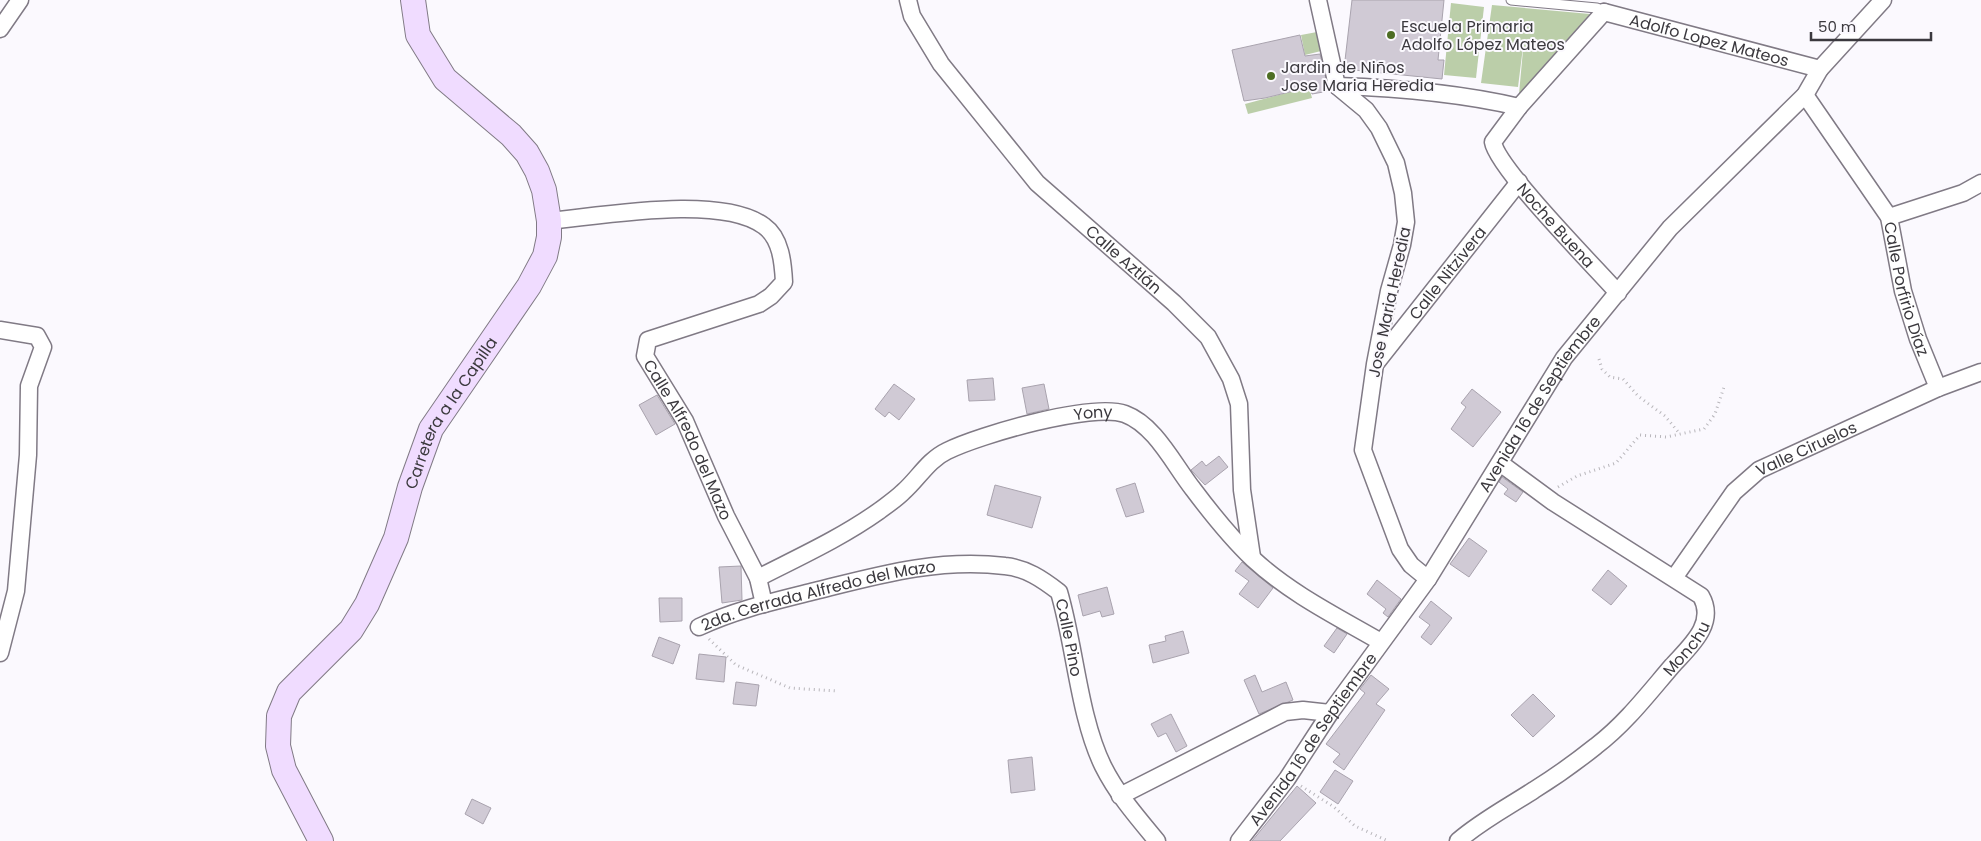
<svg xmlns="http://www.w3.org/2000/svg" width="1981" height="841" font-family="Poppins,sans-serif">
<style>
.green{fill:#bbcea9}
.building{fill:#d0cad5;stroke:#a9a3ae}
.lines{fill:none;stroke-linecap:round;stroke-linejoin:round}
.lane-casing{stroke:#807a85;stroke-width:11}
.street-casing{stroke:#807a85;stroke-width:19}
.secondary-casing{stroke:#807a85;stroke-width:26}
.path{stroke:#b8b6bb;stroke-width:3;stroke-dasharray:1 4;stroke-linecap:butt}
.lane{stroke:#fff;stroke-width:9}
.street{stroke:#fff;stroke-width:16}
.secondary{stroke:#f0dcff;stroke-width:24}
.poi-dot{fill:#4e6e24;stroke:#fbf9fe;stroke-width:2}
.labels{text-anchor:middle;stroke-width:4;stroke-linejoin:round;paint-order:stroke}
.poi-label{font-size:16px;fill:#3b393e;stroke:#fbf9fe;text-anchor:start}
.street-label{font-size:16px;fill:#3b393e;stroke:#fbf9fe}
</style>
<rect width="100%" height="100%" fill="#fbf9fe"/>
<g class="green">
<polygon points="1451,3 1484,7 1476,78 1444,75"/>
<polygon points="1492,5 1590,14 1519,94 1524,39 1518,87 1481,83"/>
<polygon points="1317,32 1321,51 1305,55 1301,35"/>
<polygon points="1309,87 1312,98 1248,114 1245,104"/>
</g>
<g class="building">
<polygon points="1352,0 1444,0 1438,60 1444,60 1442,79 1344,69"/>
<polygon points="1300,35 1305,56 1320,54 1329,91 1312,94 1310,87 1265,98 1244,101 1232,50"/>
<polygon points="993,378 995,400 969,401 967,380"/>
<polygon points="894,384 915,399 899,420 889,412 885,417 875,409"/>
<polygon points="1044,384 1049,409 1027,414 1022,388"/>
<polygon points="1472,389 1501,412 1473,447 1451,429 1466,407 1461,403"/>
<polygon points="657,395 675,424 656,435 639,405"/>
<polygon points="1219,456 1228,467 1205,485 1191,470 1202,461 1206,466"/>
<polygon points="1502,477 1523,492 1516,502 1504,494 1508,489 1499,482"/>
<polygon points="1135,483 1144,512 1126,517 1116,489"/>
<polygon points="995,485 1041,497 1032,528 987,515"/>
<polygon points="1469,538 1487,551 1469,577 1450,564"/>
<polygon points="1242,562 1273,588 1258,608 1239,594 1249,581 1235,571"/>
<polygon points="741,566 742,600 722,603 719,567"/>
<polygon points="1608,570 1627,586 1611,605 1592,590"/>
<polygon points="1377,580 1401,599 1388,617 1383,613 1386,609 1367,594"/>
<polygon points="1107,587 1114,614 1102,617 1100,611 1083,616 1078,595"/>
<polygon points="659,598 682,598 682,621 660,622"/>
<polygon points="1431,601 1452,618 1431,645 1421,637 1430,625 1419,617"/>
<polygon points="1337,628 1347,634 1334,653 1324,646"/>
<polygon points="1183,631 1189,653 1153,663 1149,645 1166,641 1165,636"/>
<polygon points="659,637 680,645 673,664 652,656"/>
<polygon points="699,654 726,657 724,682 696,679"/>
<polygon points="1255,675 1262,692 1286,682 1293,700 1259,714 1244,680"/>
<polygon points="1371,675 1389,689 1376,704 1385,710 1344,770 1333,762 1340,754 1326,744 1365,693 1360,689"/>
<polygon points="736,682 759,685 756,706 733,704"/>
<polygon points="1533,694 1555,716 1533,737 1511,715"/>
<polygon points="1171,714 1187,746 1176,752 1166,733 1158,737 1151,724"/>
<polygon points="1032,757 1035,790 1011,793 1008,760"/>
<polygon points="1335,770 1353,781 1338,804 1320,792"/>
<polygon points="1297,786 1316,803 1280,841 1252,841"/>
<polygon points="472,799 491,808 483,824 465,814"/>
</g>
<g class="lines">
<g class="lane-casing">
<polyline id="lane" points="1511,0 1597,8 1604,12"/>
</g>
<g class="street-casing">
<g id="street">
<path id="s1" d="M 908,0 L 912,16 L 941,64 L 1037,183 L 1174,303 L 1208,337 L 1231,379 L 1239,404 L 1242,490 L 1252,557"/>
<polyline points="1318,0 1337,86 1366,110 1379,128 1396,163 1403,193 1406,222 1402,245 1389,291 1375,364 1363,450 1400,549 1411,565 1428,579"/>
<path id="s2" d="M 1604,12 L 1519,107 L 1493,142 C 1497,168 1595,267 1618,293"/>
<path id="s3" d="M 1604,12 L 1820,69"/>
<polyline points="0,29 20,0"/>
<path d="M 1337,86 C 1398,88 1460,93 1519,107"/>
<path id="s4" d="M 1805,95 L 1889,217 L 1903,291 L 1918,339 L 1938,388"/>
<polyline points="1889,217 1963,193 1981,183"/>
<path id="s5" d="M 549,221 C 602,216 721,194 764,226 C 781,238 783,263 784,282 L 771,296 L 759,304 L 648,340 L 645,356 L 685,421 L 726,516 L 758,578 L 764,604"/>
<polyline points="0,330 37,336 43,347 29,386 28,455 16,591 0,653"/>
<path id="s6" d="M 1376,363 L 1519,182"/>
<path id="s7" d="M 758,578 C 799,557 841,538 879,511 C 887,505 896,499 903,492 C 918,479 928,460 947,451 C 979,435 1093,402 1125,414 C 1155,425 1174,465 1193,489 C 1211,513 1232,539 1253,559 C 1291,594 1338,617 1381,642"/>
<path id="s8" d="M 1674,578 L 1734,492 L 1759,470 L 1938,388 L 1981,372"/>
<path id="s9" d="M 699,627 C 735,610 775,601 815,591 C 879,575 938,558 1005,566 C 1026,568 1042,579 1059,592 C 1075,646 1079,717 1103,766 C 1117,794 1137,817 1157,841"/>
<polyline points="1120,796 1285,712 1303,710 1330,713"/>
<path id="s10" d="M 1239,841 L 1287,779 L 1330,713 L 1428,579 L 1564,358 L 1670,228 L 1805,95 L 1820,69 L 1883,0"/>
<path id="s11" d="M 1458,841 C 1481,821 1508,807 1534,790 C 1555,777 1576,762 1596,746 C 1625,724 1648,694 1672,666 C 1689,647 1717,624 1701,596 L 1553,502 L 1500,463"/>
</g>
</g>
<g class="secondary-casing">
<g id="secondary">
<path id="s12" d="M 321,841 L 284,770 L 278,746 L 279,716 L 289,692 L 351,630 L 367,604 L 396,538 L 410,487 L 431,429 L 529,286 L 545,256 L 549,237 L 549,221 L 544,190 L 537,171 L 527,153 L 511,135 L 445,79 L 418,35 L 413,0"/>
</g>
</g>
<g class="path">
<polyline points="1599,359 1602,369 1610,377 1623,379 1638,396 1665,416 1680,434"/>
<polyline points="1558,487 1577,476 1616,463 1640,435 1666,437 1704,429 1715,414 1724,387"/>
<polyline points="709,639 736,665 790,688 837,691"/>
<polyline points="1301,786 1334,807 1355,826 1388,841"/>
</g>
<use href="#lane" class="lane"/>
<use href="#street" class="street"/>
<use href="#secondary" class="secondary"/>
</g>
<g class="poi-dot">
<circle cx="1391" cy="35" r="5"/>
<circle cx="1271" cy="76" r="5"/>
</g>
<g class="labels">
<g class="poi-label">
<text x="1401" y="32">Escuela Primaria<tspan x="1401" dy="18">Adolfo López Mateos</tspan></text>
<text x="1281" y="73">Jardin de Niños<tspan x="1281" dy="18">Jose Maria Heredia</tspan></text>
</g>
<g class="street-label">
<text dy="6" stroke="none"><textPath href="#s3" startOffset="109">Adolfo Lopez Mateos</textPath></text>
<text dy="6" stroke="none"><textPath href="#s2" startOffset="276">Noche Buena</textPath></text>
<text dy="6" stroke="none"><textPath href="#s1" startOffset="341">Calle Aztlán</textPath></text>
<text dy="6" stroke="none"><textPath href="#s6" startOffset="115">Calle Nitzivera</textPath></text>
<text dy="6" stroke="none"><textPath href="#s4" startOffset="222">Calle Porfirio Díaz</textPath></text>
<text transform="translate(1389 302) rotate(-78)" y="6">Jose Maria Heredia</text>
<text dy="6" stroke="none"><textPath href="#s10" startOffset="531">Avenida 16 de Septiembre</textPath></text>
<text dy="6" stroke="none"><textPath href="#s12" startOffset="489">Carretera a la Capilla</textPath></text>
<text dy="6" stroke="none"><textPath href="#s7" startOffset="381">Yony</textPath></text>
<text dy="6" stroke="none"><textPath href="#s5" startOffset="541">Calle Alfredo del Mazo</textPath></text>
<text dy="6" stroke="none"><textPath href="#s8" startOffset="190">Valle Ciruelos</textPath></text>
<text dy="6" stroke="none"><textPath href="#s9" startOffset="124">2da. Cerrada Alfredo del Mazo</textPath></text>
<text dy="6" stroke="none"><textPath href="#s9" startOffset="422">Calle Pino</textPath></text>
<text dy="6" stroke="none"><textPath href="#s11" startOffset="301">Monchu</textPath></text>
<text dy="6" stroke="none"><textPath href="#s10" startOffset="126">Avenida 16 de Septiembre</textPath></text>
</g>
</g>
<path d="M1811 32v8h120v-8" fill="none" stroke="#3b393e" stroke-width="2.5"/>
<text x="1818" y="32" font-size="15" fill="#3b393e" stroke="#fbf9fe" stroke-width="4" paint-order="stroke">50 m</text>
</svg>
